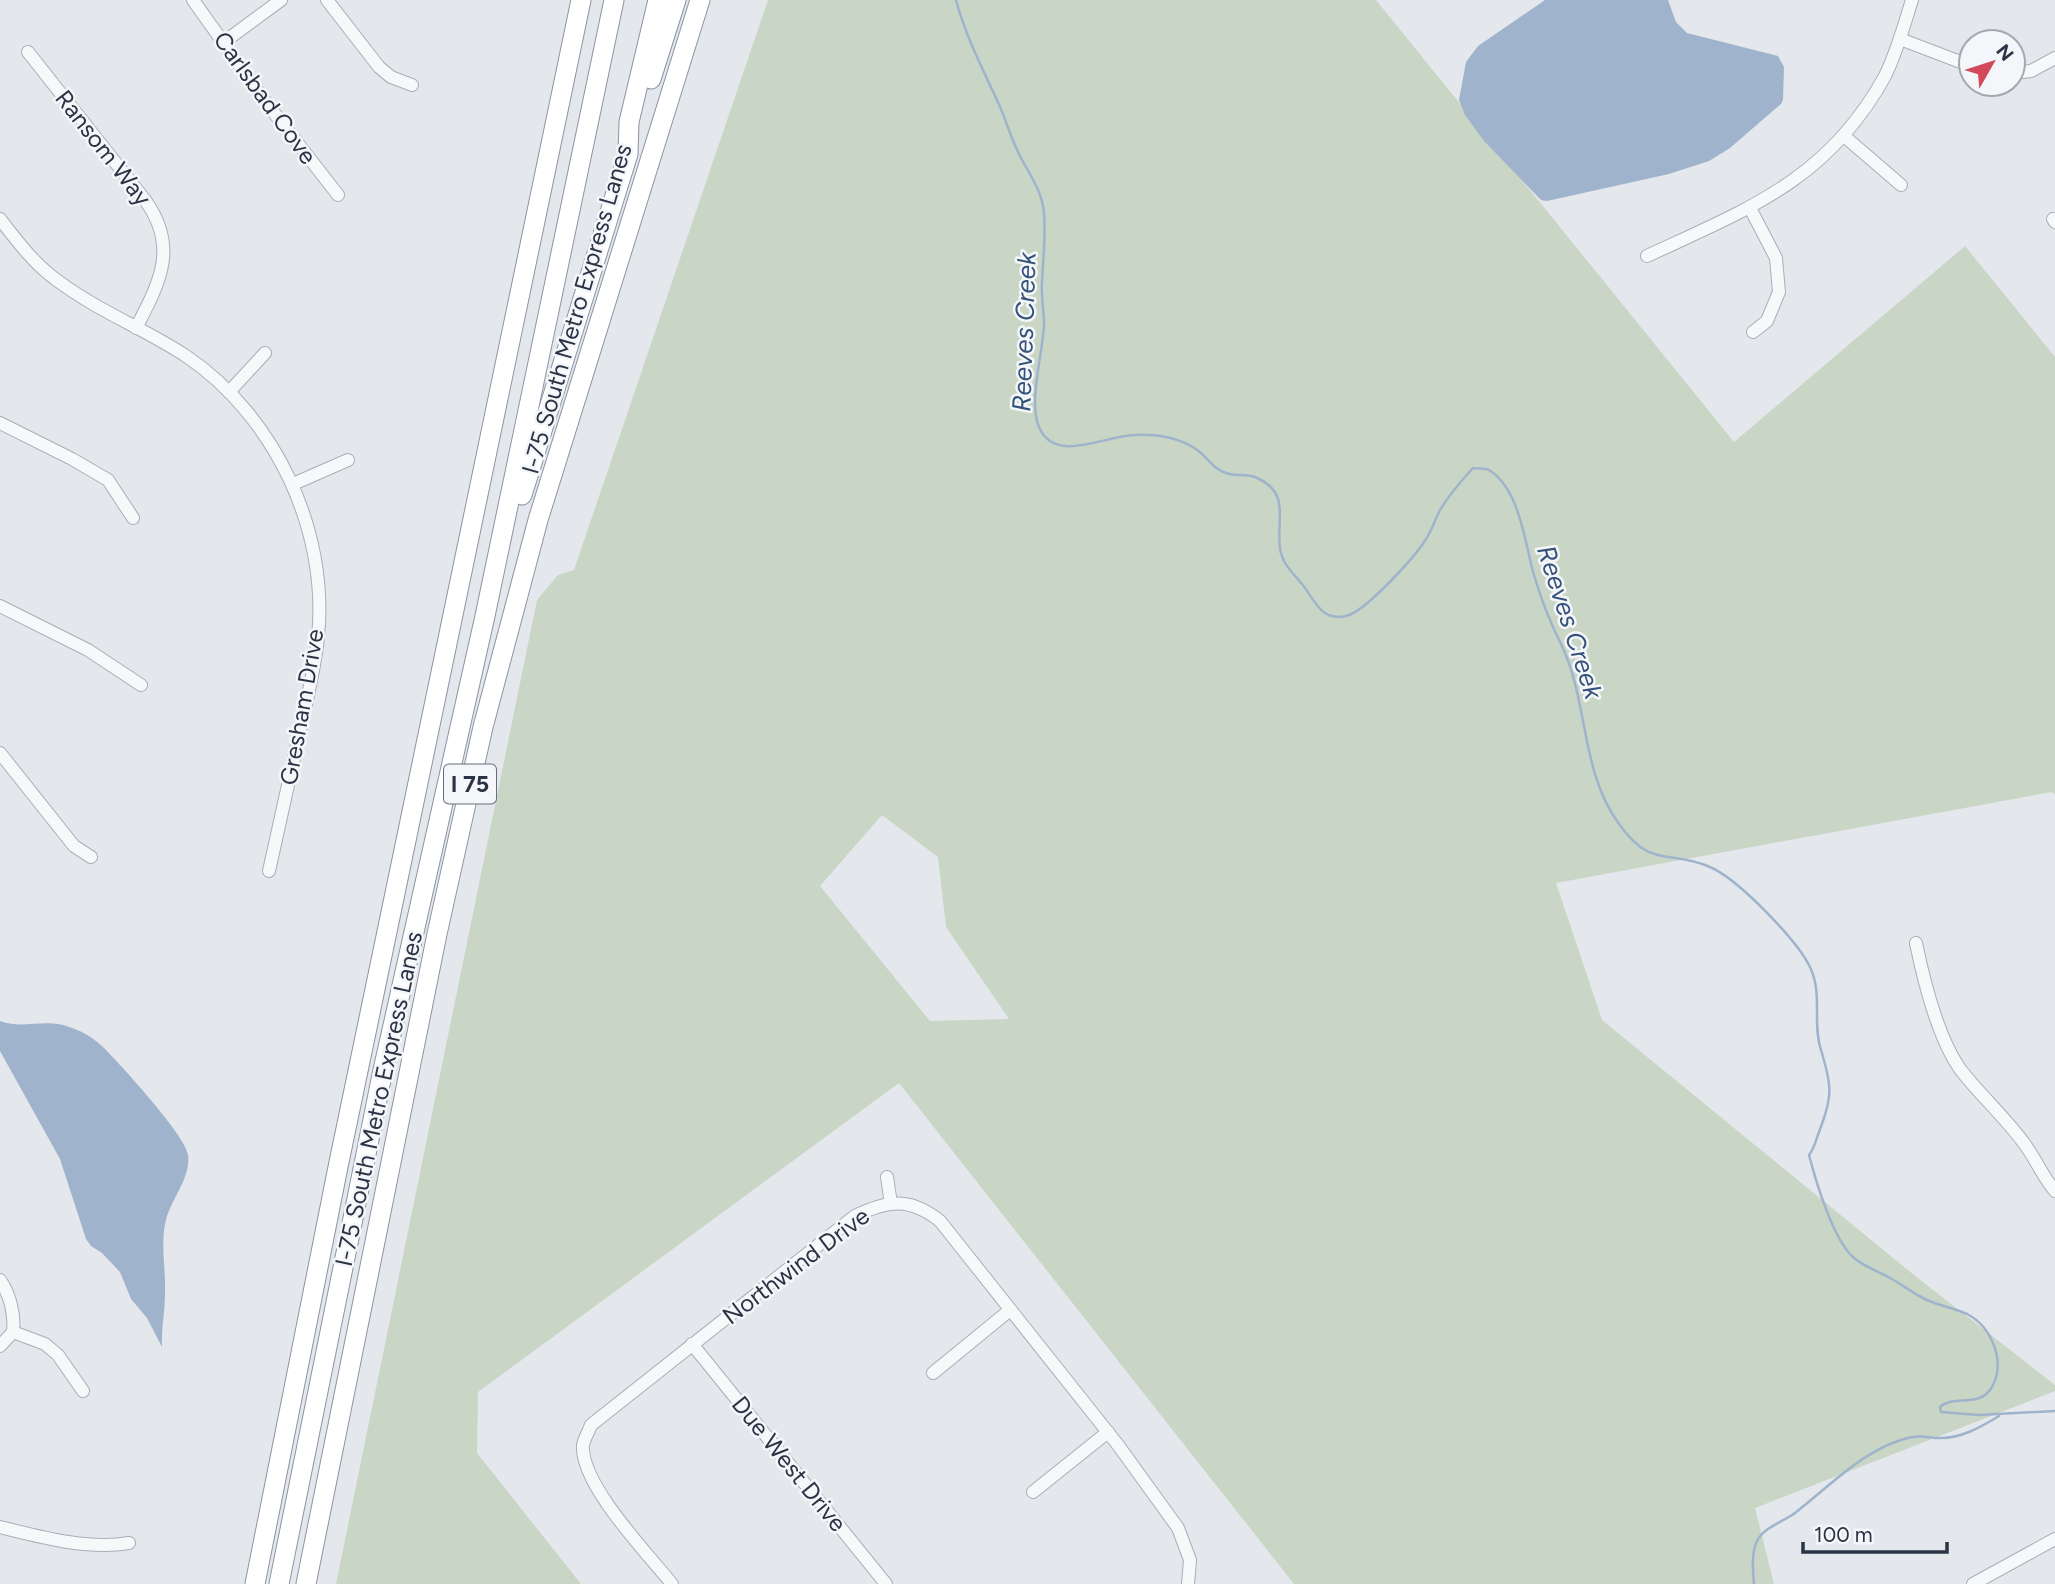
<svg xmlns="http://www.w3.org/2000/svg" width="2055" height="1584" font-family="Figtree,sans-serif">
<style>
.green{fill:#c9d6c5;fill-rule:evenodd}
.water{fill:#9fb4cc}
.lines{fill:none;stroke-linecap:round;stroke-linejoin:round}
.stream{stroke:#9fb4cc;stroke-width:2.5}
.minor-casing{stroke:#a9aeb7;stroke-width:14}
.highway-casing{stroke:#8b94a3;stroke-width:21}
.minor{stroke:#f7f8fa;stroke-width:12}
.highway{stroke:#fff;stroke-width:19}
.labels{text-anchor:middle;stroke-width:5;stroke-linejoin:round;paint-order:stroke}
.shield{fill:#f4f6f9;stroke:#676e7b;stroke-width:2}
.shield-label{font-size:23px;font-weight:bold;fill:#2b3445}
.street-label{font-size:24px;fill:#2b3445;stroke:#f4f6f9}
.water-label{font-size:26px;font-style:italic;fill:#34527a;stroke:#f4f6f9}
</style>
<rect width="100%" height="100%" fill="#e4e7ec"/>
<path class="green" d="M 768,0 L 1376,0 L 1734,442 L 1965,246 L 2055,357 L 2055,794 L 2051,792 L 1556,883 L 1602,1020 L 1914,1275 L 2055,1385 L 2055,1391 L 1755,1508 L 1774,1584 L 1294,1584 L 899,1083 L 478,1392 L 477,1453 L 581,1584 L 336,1584 L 537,600 L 558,575 L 574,570 ZM 882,815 L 938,857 L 946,927 L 1009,1019 L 930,1021 L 820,886 Z"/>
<g class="water">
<polygon points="1545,0 1668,0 1676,22 1687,33 1778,56 1784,67 1783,100 1781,104 1730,148 1709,161 1669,174 1547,201 1541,200 1484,141 1465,115 1459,100 1466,62 1478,46"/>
<path d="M 0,1021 C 25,1030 46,1017 72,1028 C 84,1032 95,1039 104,1048 C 120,1064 186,1136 188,1155 C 191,1178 171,1199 166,1220 C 160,1243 166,1270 165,1294 C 165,1312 161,1329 162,1347 L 147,1318 L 131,1299 L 120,1272 L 102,1253 L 91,1246 L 86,1239 L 60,1159 L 0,1051 Z"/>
</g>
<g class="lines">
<g class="stream">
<path d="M 956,0 C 966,38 985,73 1001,109 C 1007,124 1012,140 1019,154 C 1029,174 1042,190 1044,213 C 1046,236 1043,259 1042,282 C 1041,297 1044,311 1044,325 C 1043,353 1028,402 1039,427 C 1055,465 1105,435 1136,435 C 1158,434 1184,438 1201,453 C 1210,461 1214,469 1226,473 C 1236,477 1248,473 1257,478 C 1291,493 1276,520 1280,548 C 1282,564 1293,573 1302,584 C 1315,600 1321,622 1346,616 C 1365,612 1415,557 1426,539 C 1432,530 1435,520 1440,510 C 1449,495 1461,481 1473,468 C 1478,469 1485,468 1489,470 C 1520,489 1525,544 1534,575 C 1541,599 1550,622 1561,644 C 1589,702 1580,771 1619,824 C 1652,870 1668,849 1710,867 C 1738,879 1797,940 1810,967 C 1823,994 1812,1023 1821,1050 C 1832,1086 1833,1096 1819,1132 C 1816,1140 1814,1149 1809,1155 C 1816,1182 1833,1239 1853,1257 C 1864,1267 1878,1271 1890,1278 C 1903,1285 1914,1294 1927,1300 C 1940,1306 1954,1308 1967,1314 C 1992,1327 2006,1362 1992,1387 C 1979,1409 1955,1394 1940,1407 L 1941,1412 L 1979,1415 L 2055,1411"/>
<path d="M 1754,1584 C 1753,1571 1751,1553 1757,1541 C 1764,1527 1783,1522 1795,1513 C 1830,1486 1867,1446 1912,1437 C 1921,1435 1930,1438 1939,1438 C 1960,1439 1981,1427 1999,1416"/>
</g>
<g class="minor-casing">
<g id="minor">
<polyline points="193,0 264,100 338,195"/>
<polyline points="327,0 379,67 391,77 412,85"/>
<polyline points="1900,39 1971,66"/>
<polyline points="224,42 281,0"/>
<path d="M 28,52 L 145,200 C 179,247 160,282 136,328"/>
<polyline points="2013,73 2031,71 2055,58"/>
<polyline points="1844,136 1901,185"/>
<polyline points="1750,208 1776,258 1779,292 1767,321 1753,332"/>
<path d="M 0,219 C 17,241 35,265 58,281 C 98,311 145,329 186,356 C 275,416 329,531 318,637 C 315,668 307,700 300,731 C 290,778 279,824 269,871"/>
<polyline points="2053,219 2055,222"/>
<path d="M 1647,256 C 1748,209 1828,180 1885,76 C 1897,52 1904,25 1912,0"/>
<polyline points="229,392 265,353"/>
<polyline points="0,423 72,459 108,480 133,518"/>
<polyline points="293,484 348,460"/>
<polyline points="0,606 88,650 141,685"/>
<polyline points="0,753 74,846 91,857"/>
<path d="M 1916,943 C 1924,982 1937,1036 1960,1069 C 1979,1094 2004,1116 2023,1142 C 2035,1157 2042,1176 2055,1191"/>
<polyline points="887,1177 891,1204"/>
<path d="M 0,1280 C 10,1294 15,1315 13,1332"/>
<polyline points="13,1332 45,1344 58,1355 83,1391"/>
<polyline points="692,1344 886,1584"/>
<polyline points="0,1346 13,1332"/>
<polyline points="933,1373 1010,1310"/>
<polyline points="1033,1492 1108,1432"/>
<path d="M 0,1527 C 41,1537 87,1550 129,1543"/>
<path d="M 672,1584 C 648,1554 580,1484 583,1445 C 584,1439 589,1431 591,1425 L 855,1216 C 888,1200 910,1197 940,1221 L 1118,1445 L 1178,1528 L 1190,1560 L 1188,1584"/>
<polyline points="1973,1584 2055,1539"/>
</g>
</g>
<g class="highway-casing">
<g id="highway">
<polyline points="651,79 676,0"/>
<polyline points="522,495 628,154 629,122 658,0"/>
<polyline points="255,1584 338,1167 581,0"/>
<polyline points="279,1584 383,1070 485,616 614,0"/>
<polyline points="306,1584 437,934 483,727 538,520 700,0"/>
</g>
</g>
<use href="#minor" class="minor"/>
<use href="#highway" class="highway"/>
</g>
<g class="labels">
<rect class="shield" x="444" y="764.5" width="52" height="39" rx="5"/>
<g class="shield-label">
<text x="470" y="792">I 75</text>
</g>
<g class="street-label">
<text transform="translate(265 98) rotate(54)" y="8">Carlsbad Cove</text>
<text transform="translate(103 148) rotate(52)" y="8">Ransom Way</text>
<text transform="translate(577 309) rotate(-74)" y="8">I-75 South Metro Express Lanes</text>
<text transform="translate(302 707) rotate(-80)" y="8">Gresham Drive</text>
<text transform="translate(379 1099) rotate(-78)" y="8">I-75 South Metro Express Lanes</text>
<text transform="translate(796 1266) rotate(-37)" y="8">Northwind Drive</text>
<text transform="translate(789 1464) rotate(51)" y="8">Due West Drive</text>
</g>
<g class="water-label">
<text transform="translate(1024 332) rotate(-88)" y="9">Reeves Creek</text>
<text transform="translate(1570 622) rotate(72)" y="9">Reeves Creek</text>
</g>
</g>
<g transform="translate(1992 63) rotate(51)"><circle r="33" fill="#f4f6f9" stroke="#a4a8b1" stroke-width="2"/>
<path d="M0-5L12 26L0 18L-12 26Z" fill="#d1495b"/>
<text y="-10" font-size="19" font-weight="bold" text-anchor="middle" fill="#2b3445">N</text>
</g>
<path d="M1803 1542v10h144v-10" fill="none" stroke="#2b3445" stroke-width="3.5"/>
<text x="1814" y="1542" font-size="21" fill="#2b3445" stroke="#f4f6f9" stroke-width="5" paint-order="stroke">100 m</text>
</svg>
